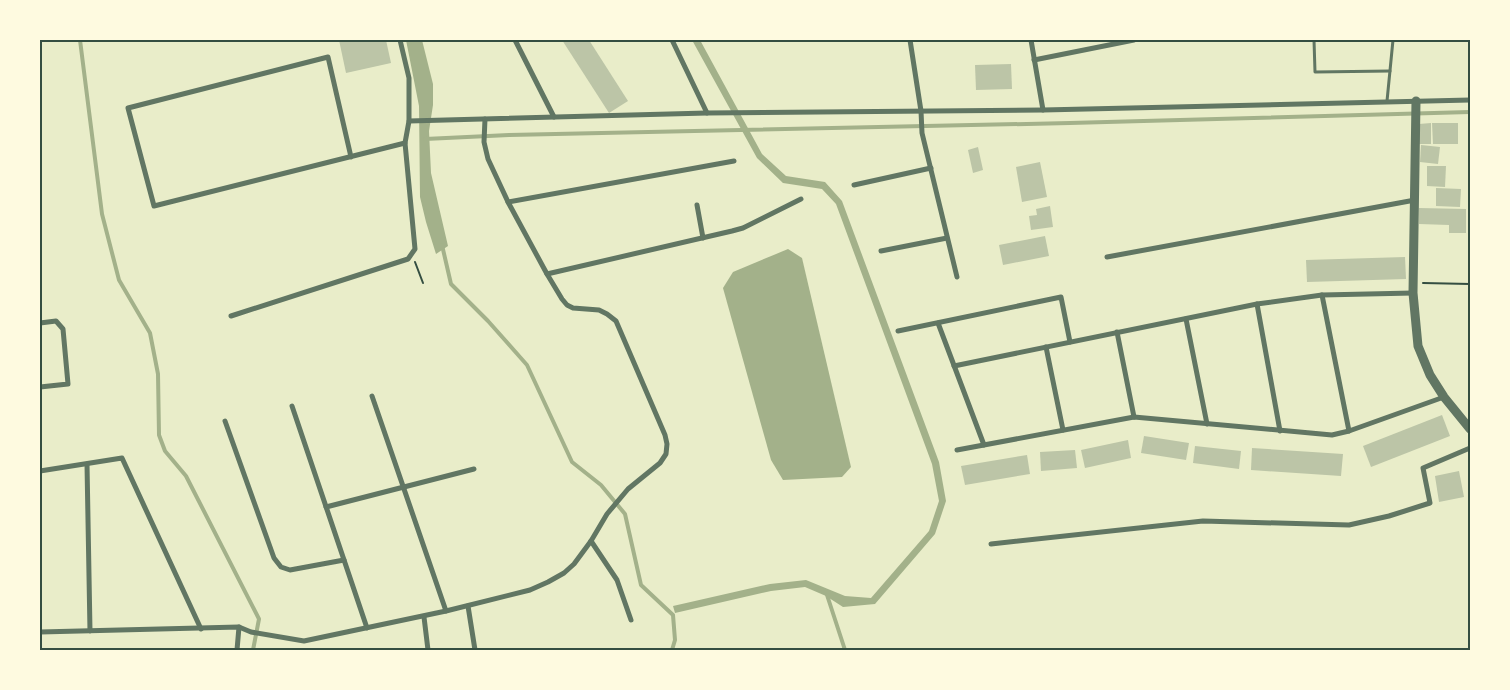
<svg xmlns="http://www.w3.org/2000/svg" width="1510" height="690" font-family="Mulish,sans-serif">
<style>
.water{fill:#a3b18a}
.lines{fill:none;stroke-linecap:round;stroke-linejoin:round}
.stream{stroke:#a3b18a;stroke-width:4}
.building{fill:#bcc5a7}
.path{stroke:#344e41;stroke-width:2}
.service{stroke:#617663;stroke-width:3}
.minor{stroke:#617663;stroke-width:5}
.tertiary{stroke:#617663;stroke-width:9}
.neatline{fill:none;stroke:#344e41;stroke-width:2}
</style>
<rect width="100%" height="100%" fill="#e9edc9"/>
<g class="water">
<polygon points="406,40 422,40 433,84 433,105 429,131 431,173 448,246 436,254 426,222 420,197 419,106"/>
<polygon points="692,40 700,40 762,154 786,176 825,182 842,201 939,462 946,501 935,534 875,604 843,607 826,596 805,587 771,591 675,613 673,606 770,584 806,580 845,596 871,598 929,531 939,501 932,464 836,204 822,189 783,183 757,158"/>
<polygon points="788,249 802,258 851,467 842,477 783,480 771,460 723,288 733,272"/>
</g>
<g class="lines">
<g class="stream">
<polyline points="80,40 102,214 119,280 150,333 158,374 159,435 165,451 186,476 259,619 253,650"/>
<polyline points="425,139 509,135 1070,123 1470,112"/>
<polyline points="442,245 451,284 488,321 527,365 572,462 601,485 625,514 641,585 673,615 675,640 672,650"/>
<polyline points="827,595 845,650"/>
</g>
</g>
<g class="building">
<polygon points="339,40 386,40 391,63 346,73"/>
<polygon points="562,40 589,40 628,101 609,113"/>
<polygon points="1011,64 1012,89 976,90 975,65"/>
<polygon points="1431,123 1431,144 1419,144 1419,124"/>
<polygon points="1432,123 1458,123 1458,144 1433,144"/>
<polygon points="1421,145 1440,147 1438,164 1420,162"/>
<polygon points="978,147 983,170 973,173 968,150"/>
<polygon points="1040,162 1047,197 1022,202 1016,167"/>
<polygon points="1427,166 1446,166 1445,187 1427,186"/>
<polygon points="1436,188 1461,189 1460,207 1436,206"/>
<polygon points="1050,206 1053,227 1031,230 1029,216 1037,215 1036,209"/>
<polygon points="1419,208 1466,209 1466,233 1449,233 1449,225 1419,224"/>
<polygon points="1045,236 1049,256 1003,265 999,245"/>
<polygon points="1405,257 1406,279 1307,282 1306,260"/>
<polygon points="1442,415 1450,436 1371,467 1363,446"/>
<polygon points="1144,436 1189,443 1186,460 1141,453"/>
<polygon points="1128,440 1131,458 1085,468 1081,450"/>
<polygon points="1195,446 1241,451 1239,469 1193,463"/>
<polygon points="1252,448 1343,454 1341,476 1251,470"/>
<polygon points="1075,450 1077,468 1041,471 1040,452"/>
<polygon points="1027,455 1030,474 965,485 961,466"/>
<polygon points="1459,471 1464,497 1439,502 1435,476"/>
</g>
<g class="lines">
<g class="path">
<polyline points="415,262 423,283"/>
<polyline points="1423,283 1470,284"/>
</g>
<g class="service">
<polyline points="1314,40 1315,72 1390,71"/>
<polyline points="1387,101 1393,40"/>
</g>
<g class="minor">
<polyline points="515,40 554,117"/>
<polyline points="672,40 707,113"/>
<polyline points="910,40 921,111 922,133 957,277"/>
<polyline points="1031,40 1043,110"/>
<polyline points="1034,60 1134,40"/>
<polyline points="409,121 707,113 1043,110 1470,100"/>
<polyline points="351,157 328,57 128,108 154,206 405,143"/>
<polyline points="854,185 931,168"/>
<polyline points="508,202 734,161"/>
<polyline points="697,205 703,238"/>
<polyline points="881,251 947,238"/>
<polyline points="1107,257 1415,200"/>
<polyline points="547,274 732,231 743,228 801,199"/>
<polyline points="1322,295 1349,431"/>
<polyline points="1257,304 1280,431"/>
<polyline points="231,316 408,259 415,249 405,143 409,121 409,78 400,40"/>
<polyline points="1186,319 1207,424"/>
<polyline points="40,323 56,321 63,329 68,384 40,387"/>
<polyline points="938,323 984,445"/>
<polyline points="898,331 1061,297 1070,342"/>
<polyline points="1117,332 1134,417"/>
<polyline points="1046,347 1063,430"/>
<polyline points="954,366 1257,304 1322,295 1413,293"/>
<polyline points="372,396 446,611"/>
<polyline points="292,406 367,628"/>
<polyline points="225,421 274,558 281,567 290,570 344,560"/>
<polyline points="957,450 1134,417 1332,435 1349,431 1444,397"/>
<polyline points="87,464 90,631"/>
<polyline points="40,471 122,458 201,629"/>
<polyline points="326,507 474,469"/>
<polyline points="591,541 617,580 631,620"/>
<polyline points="991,544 1203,521 1349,525 1389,516 1430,503 1423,468 1470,448"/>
<polyline points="468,606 475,650"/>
<polyline points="424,617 428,650"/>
<polyline points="40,632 239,627 251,632 304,641 446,611 530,590 548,582 564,573 574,564 591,541 607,514 628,489 660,463 666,454 667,444 665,435 616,321 607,314 599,310 573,308 567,305 562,299 547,274 508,202 488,159 484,142 485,119"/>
<polyline points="237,650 239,627"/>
</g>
<polyline class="tertiary" points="1416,101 1413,293 1418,346 1430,375 1444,397 1470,429"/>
</g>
<rect width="1510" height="690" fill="none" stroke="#fefae0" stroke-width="82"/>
<rect x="41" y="41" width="1428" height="608" class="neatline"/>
</svg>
